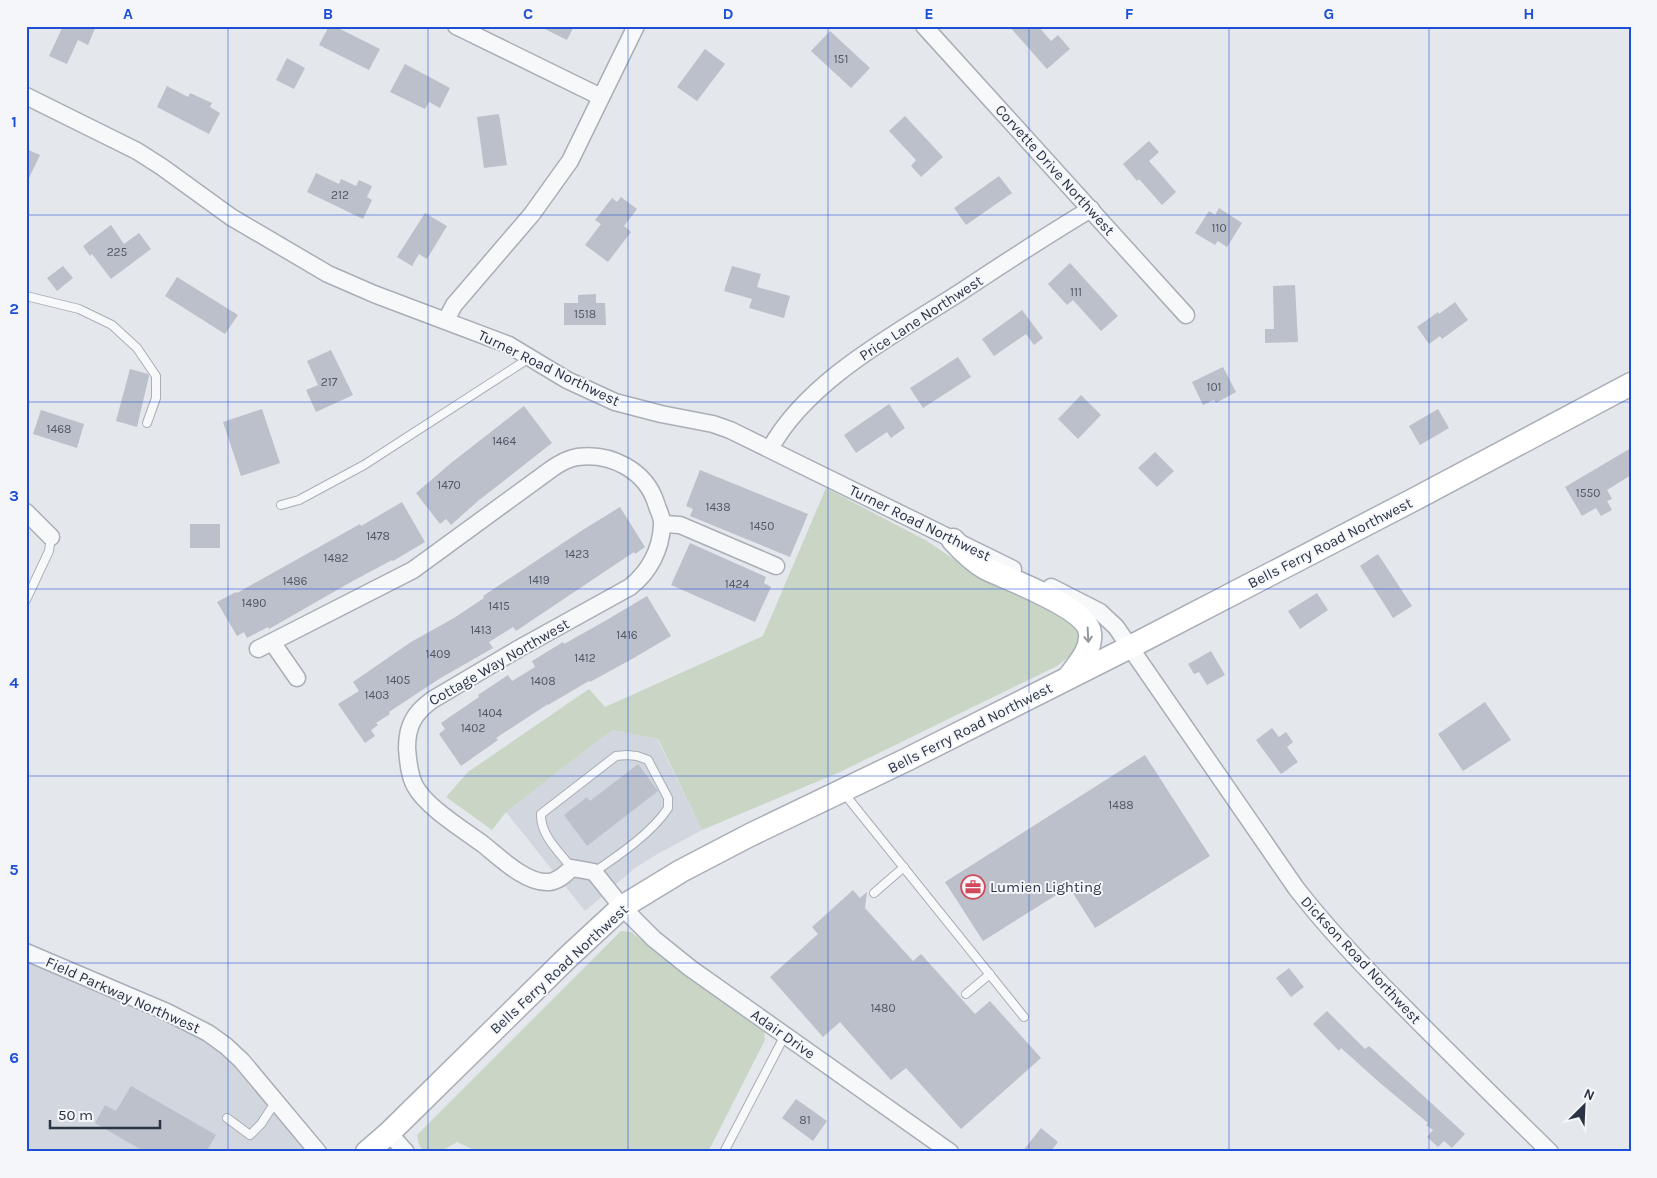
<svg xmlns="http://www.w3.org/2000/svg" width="1657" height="1178" font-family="Karla,sans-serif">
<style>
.built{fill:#d2d6de}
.green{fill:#c9d6c5}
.building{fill:#bbc0ca}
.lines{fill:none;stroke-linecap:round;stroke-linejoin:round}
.service-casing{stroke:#a9aeb7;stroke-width:10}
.minor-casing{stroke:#a9aeb7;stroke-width:19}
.secondary-casing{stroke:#a9aeb7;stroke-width:25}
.service{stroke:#f7f8fa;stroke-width:8}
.minor{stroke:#f7f8fa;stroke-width:16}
.secondary{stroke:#fff;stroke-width:22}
.oneway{stroke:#959aa2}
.grid{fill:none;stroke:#1d4ed8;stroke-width:1;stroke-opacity:0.55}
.labels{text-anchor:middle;stroke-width:4;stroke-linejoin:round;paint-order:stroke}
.number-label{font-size:12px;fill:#4f5766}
.street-label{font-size:15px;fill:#2b3445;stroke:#f4f6f9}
.poi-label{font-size:15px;fill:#2b3445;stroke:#f4f6f9;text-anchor:start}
.neatline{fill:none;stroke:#1d4ed8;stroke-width:2}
.grid-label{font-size:16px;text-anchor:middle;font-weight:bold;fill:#1d4ed8}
</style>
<rect width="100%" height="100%" fill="#e4e7ec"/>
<g class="built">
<polygon points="612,730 657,739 702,830 654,856 635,868 585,911 506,812"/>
<polygon points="26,962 212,1039 328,1152 26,1152"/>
</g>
<g class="green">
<polygon points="826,488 927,541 980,577 1065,616 1078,629 1079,641 1074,653 1057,666 840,772 702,830 658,739 612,730 506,812 492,830 446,797 468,772 589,689 605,707 763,636"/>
<polygon points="621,931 631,932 764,1032 765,1040 708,1152 478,1152 457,1142 440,1152 425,1152 419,1145 417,1135"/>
</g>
<g class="building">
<polygon points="63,26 96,26 88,45 78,40 67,64 49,56"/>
<polygon points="329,26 334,26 380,49 369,70 319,45"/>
<polygon points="539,26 574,26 567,40"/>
<polygon points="1009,26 1038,26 1051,41 1058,35 1070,49 1047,69"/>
<polygon points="830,31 870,68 851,88 811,51"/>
<polygon points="705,49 725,64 697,101 677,87"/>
<polygon points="287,58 305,68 294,89 276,80"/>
<polygon points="405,64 450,88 440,108 429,102 425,109 390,92"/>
<polygon points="167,86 188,97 190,93 212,103 210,107 220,113 209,134 157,107"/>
<polygon points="499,114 507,165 484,168 477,117"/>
<polygon points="905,116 943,157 921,177 911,166 916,160 889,131"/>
<polygon points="1149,141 1159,152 1149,161 1176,192 1162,205 1139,179 1137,181 1123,164"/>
<polygon points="26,149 40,155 26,184"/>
<polygon points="316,173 339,184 341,179 356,186 359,180 372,186 367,197 372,200 363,219 307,192"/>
<polygon points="999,176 1012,193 966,225 954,208"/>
<polygon points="621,197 637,209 624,226 631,232 608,262 585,245 601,224 595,220 612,198 617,202"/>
<polygon points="1219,208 1242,223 1227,247 1218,241 1215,245 1195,233 1209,211 1215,215"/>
<polygon points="425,213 447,226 427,259 419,254 412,266 397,257"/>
<polygon points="111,225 124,244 139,233 151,249 111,279 92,254 90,256 83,246"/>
<polygon points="1070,263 1118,316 1101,331 1073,300 1067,305 1048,284"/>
<polygon points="63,266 73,278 57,291 47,278"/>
<polygon points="732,266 761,274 757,287 790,296 784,318 749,308 752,299 724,291"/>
<polygon points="177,277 238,315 225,334 165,296"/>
<polygon points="1295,285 1298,342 1265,343 1265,329 1274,329 1273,286"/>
<polygon points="596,294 596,303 605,303 606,325 564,325 564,303 578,303 578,295"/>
<polygon points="1455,302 1468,320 1442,339 1440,336 1429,344 1417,327 1438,312 1439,314"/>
<polygon points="1022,310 1043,338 1034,345 1026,334 994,356 982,339"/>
<polygon points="331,350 353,395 316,412 306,390 318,385 307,361"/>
<polygon points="958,357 971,377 923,408 910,388"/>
<polygon points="1223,367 1236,392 1216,403 1214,400 1203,405 1192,382"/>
<polygon points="130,369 148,374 149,376 137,427 116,421"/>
<polygon points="1081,395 1101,415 1078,439 1058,419"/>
<polygon points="889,404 905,428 891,438 887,432 856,453 844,435"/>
<polygon points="524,406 552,443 478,501 451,525 446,519 440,524 416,493 451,463"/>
<polygon points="262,409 280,463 241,476 223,422"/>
<polygon points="1438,409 1449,428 1420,445 1409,426"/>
<polygon points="41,410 84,424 77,448 33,434"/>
<polygon points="1631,448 1631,475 1607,490 1612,499 1607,501 1612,510 1601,516 1596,508 1582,516 1565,487"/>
<polygon points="1155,452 1174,471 1157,487 1138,468"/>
<polygon points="700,470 808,514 790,557 690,516 693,509 686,506"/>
<polygon points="402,502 425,542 393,561 392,560 351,582 269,629 268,627 247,638 244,632 237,636 217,602 236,592 237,593 360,524 361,526"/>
<polygon points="620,507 645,547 635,554 634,552 516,631 513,627 489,642 493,648 439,679 389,712 390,714 376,723 378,725 371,730 375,736 365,743 338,704 359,691 353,682 411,642 454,618 484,598 483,596 581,531"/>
<rect x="190" y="524" width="30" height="24"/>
<polygon points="690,543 766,577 764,583 771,587 755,622 671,585"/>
<polygon points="1378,554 1412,606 1393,618 1360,566"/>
<polygon points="1317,593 1328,610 1300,629 1288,611"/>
<polygon points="647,596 671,636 632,659 590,682 589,681 548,705 548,704 496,738 498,740 461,766 439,734 445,729 441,723 479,697 478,695 508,675 512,681 535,667 532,661 563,642 564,644 605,621"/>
<polygon points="1211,651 1225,675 1207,685 1199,672 1194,674 1188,664"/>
<polygon points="1485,702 1511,740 1463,771 1438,734"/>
<polygon points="1272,728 1279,737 1286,732 1293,742 1287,747 1298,762 1281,774 1256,740"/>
<polygon points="1145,755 1210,856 1095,928 1069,887 983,941 945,882"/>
<polygon points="638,764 658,791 587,846 564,815 587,797 590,801"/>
<polygon points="853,890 860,898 867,892 865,908 913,961 921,954 975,1014 990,1001 1041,1058 961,1129 906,1068 891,1080 840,1022 823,1037 770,977 818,934 812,927"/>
<polygon points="1289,968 1304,987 1291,997 1276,978"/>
<polygon points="1327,1011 1365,1049 1369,1046 1465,1134 1452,1148 1444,1141 1438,1147 1427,1137 1433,1130 1426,1125 1428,1123 1379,1082 1341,1048 1339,1051 1313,1024"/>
<polygon points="131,1086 216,1135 206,1152 145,1152 95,1123 105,1105 116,1111"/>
<polygon points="796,1099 827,1121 813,1141 782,1118"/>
<polygon points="1041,1128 1058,1142 1050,1152 1022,1152"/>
</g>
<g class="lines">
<g class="service-casing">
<g id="service">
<polyline points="26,296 79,309 112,325 137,348 156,376 156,398 147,423"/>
<polyline points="281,505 299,500 364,465 531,357"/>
<polyline points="26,600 49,551 51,537"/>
<polyline points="843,792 1024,1017"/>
<path d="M 572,868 C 560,853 540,835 541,814 L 616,756 L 627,755 L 637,756 L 648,760 L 668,798 L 668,808 C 653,832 618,856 594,872"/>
<polyline points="874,893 904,867"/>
<polyline points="966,994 990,974"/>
<polyline points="227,1118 250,1135 261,1124 276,1101"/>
<polyline points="724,1152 785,1035"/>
</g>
</g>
<g class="minor-casing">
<g id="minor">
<polyline points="456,26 601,97"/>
<polyline points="924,26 1186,315"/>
<polyline points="26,96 137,151 162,167 231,217 328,274 374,294 509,345 567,380 615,402 661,414 713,424 730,430 1013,569"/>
<polyline points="446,320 454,305 532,214 570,161 636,26"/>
<path d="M 770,449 C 806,382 893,335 956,295 C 1000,266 1045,236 1091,209"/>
<polyline points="26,512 51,537"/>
<polyline points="663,524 680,525 776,566"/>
<path d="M 1051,587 L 1100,612 L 1116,627 L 1296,888 C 1327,928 1362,965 1398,1001 C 1448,1052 1499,1102 1550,1152"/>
<polyline points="272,642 297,678"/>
<path d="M 258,649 L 413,570 L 550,470 C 558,464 567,459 577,457 C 611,452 646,471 656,503 C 658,510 663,518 662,525 C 661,550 649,572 630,587 L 518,649 L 432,700 C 414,713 407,726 407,748 C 408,760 409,775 415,786 C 426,807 464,830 484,845 C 500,858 527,884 549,882 C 559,881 565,874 572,868 L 594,872 L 622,907 L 654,939 L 690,968 L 950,1152"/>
<polyline points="26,952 167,1012 208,1033 226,1046 242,1061 318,1152"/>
<polyline points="389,1133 406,1152"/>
</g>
</g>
<g class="secondary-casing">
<g id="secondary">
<path d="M 953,540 C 963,551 972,560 985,568 C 1007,579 1087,607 1090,633 C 1092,650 1078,664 1069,677"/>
<polyline points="367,1152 389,1133 568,957 622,907 681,871 750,835 908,759 1130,647 1413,500 1631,384"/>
</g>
</g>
<use href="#service" class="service"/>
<use href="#minor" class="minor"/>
<use href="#secondary" class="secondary"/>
</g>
<defs><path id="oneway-shaft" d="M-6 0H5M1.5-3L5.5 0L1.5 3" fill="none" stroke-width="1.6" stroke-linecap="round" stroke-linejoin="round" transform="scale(1.25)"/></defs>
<use class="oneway" href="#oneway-shaft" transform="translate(1088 635) rotate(87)"/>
<path class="grid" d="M 228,26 L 228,1152M 428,26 L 428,1152M 628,26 L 628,1152M 828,26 L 828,1152M 1029,26 L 1029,1152M 1229,26 L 1229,1152M 1429,26 L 1429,1152M 26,215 L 1631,215M 26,402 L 1631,402M 26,589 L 1631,589M 26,776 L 1631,776M 26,963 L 1631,963"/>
<defs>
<g id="office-ring" transform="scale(1.25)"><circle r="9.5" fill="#f4f6f9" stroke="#d1495b" stroke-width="1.5"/><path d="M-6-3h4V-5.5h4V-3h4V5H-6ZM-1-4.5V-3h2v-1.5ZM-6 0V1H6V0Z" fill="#d1495b"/></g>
</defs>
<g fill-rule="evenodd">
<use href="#office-ring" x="973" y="887"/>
</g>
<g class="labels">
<g class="number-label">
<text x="841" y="63">151</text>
<text x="340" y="199">212</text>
<text x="1219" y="232">110</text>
<text x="117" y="256">225</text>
<text x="1076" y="296">111</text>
<text x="585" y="318">1518</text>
<text x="329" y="386">217</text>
<text x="1214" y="391">101</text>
<text x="59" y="433">1468</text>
<text x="504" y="445">1464</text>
<text x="449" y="489">1470</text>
<text x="1588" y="497">1550</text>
<text x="718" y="511">1438</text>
<text x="762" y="530">1450</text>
<text x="378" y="540">1478</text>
<text x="577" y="558">1423</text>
<text x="336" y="562">1482</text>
<text x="539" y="584">1419</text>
<text x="295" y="585">1486</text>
<text x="737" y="588">1424</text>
<text x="254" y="607">1490</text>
<text x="499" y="610">1415</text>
<text x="481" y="634">1413</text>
<text x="627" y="639">1416</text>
<text x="438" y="658">1409</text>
<text x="585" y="662">1412</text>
<text x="398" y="684">1405</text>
<text x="543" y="685">1408</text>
<text x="377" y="699">1403</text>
<text x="490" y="717">1404</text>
<text x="473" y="732">1402</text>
<text x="1121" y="809">1488</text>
<text x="883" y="1012">1480</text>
<text x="805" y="1124">81</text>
</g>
<g class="street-label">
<text transform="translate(1055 170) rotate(48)" y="5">Corvette Drive Northwest</text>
<text transform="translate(921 318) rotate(-33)" y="5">Price Lane Northwest</text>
<text transform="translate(549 368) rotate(26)" y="5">Turner Road Northwest</text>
<text transform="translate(920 523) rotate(26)" y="5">Turner Road Northwest</text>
<text transform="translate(1330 543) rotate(-27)" y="5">Bells Ferry Road Northwest</text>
<text transform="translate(499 662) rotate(-30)" y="5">Cottage Way Northwest</text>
<text transform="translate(970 728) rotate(-27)" y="5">Bells Ferry Road Northwest</text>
<text transform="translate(1361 960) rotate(47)" y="5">Dickson Road Northwest</text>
<text transform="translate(559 969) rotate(-43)" y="5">Bells Ferry Road Northwest</text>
<text transform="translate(123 995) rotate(24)" y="5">Field Parkway Northwest</text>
<text transform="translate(783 1034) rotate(35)" y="5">Adair Drive</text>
</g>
<g class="poi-label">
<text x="990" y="892">Lumien Lighting</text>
</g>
</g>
<rect width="1657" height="1178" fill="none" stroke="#f4f6f9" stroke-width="55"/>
<g transform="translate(1584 1106) rotate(24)" stroke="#f4f6f9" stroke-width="4" paint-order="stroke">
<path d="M0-4L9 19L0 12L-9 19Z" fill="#2b3445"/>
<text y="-8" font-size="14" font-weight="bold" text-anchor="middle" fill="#2b3445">N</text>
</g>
<path d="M50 1120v8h110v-8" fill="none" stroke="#2b3445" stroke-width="2.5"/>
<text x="58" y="1120" font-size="15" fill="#2b3445" stroke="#f4f6f9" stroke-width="4" paint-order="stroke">50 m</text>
<rect x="28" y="28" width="1602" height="1122" class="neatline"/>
<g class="grid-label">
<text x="128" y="19">A</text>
<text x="328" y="19">B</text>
<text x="528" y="19">C</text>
<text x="728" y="19">D</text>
<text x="929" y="19">E</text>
<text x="1129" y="19">F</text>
<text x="1329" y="19">G</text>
<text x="1529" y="19">H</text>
<text x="14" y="127">1</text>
<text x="14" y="314">2</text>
<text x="14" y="501">3</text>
<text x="14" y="688">4</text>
<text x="14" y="875">5</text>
<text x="14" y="1063">6</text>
</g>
</svg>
